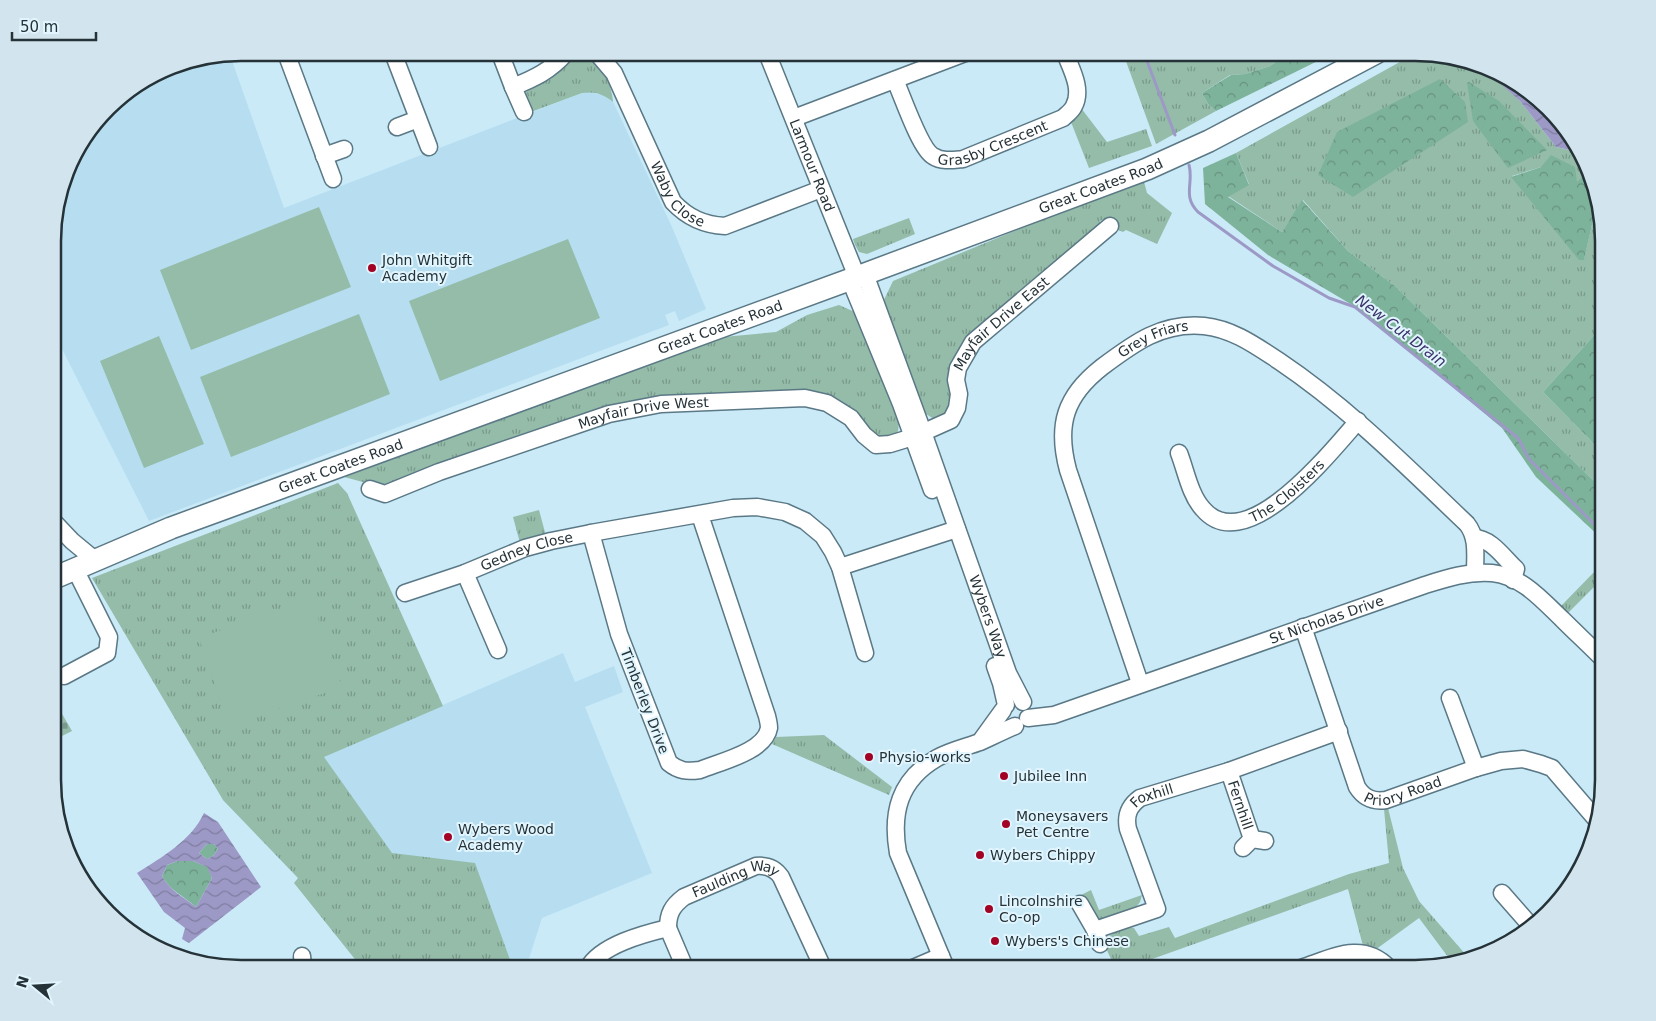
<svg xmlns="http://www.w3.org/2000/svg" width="1656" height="1021" font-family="'DejaVu Sans',sans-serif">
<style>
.built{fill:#b6def0}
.grass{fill:url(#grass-tufts)}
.forest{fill:url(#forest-crowns)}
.cemetery{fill:url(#cemetery-stones)}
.garden{fill:#94bca9}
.water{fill:url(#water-waves);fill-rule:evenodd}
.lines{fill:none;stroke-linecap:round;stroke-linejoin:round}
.stream{stroke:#9d99c6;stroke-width:3}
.minor-casing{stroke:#5a7885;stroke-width:19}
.major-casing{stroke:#5a7885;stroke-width:24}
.minor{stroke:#fff;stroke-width:16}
.major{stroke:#fff;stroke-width:21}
.poi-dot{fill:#a20324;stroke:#e1f5fe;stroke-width:2}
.labels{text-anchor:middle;stroke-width:4;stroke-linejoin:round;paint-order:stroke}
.street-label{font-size:14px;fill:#253237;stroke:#e1f5fe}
.poi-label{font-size:14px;fill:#253237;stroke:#e1f5fe;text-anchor:start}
.water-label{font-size:15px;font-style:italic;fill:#3a3069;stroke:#e1f5fe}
.rim{fill:none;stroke:#253237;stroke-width:2.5}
</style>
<defs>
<pattern id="grass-tufts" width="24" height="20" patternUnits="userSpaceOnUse" patternTransform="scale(1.25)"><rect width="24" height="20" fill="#94bca9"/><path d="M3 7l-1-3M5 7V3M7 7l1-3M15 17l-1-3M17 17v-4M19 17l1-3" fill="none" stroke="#79998a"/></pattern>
<pattern id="forest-crowns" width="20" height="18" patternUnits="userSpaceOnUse" patternTransform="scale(1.25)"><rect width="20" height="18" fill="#7eb39b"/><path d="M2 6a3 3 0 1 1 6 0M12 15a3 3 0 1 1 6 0" fill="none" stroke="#67927f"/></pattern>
<pattern id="cemetery-stones" width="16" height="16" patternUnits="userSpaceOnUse" patternTransform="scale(1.25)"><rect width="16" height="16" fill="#94bca9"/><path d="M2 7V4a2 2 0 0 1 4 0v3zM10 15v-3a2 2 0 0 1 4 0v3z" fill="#79998a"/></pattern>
<pattern id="water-waves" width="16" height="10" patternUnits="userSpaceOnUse" patternTransform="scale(1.25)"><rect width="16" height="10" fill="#9d99c6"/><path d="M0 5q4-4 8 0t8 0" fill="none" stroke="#807da2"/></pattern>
</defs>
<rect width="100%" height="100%" fill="#caeaf8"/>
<g class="built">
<polygon points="230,55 284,208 582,93 588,92 604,95 613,102 616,108 672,227 706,309 679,321 675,311 665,315 669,325 149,521 54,333 54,217 72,157 116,99 169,67"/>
<polygon points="563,653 575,682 614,666 623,692 585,707 652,873 542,918 526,968 372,968 298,878 223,800"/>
</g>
<g class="grass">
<path d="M 572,53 L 590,53 C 601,69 612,82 613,102 C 604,94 594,91 582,93 L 531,112 L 526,100 L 526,92 Z"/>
<polygon points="1123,53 1294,53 1286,55 1270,66 1245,74 1230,75 1202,93 1208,104 1216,111 1156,144"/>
<polygon points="1416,53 1464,59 1486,68 1488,72 1520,101 1556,147 1580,152 1586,173 1577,183 1541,167 1512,176 1584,259 1596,207 1603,228 1603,330 1597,332 1543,392 1603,453 1603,490 1395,286 1348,251 1303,200 1282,232 1228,196 1249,184 1236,153"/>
<polygon points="1081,108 1107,142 1146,129 1152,146 1089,168 1071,122"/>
<polygon points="1143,178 1147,193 1172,213 1157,244 1126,230 1123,232 1111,227 1107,218 1100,221 1100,231 964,344 954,412 937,421 926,414 922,409 882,304 893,281"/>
<polygon points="909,218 915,234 867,254 859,252 855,245 853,239"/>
<polygon points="839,305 857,313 899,423 898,431 894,439 882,443 840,405 659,401 385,488 333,474 723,337 776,332 807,315"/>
<polygon points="338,483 347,493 443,706 324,757 392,853 475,863 513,968 362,968 294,883 298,878 223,800 92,578"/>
<polygon points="539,510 546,536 520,543 513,517"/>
<polygon points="1597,569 1603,576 1603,578 1568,613 1561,606"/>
<polygon points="824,735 892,787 889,795 772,744 776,737"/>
<path d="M 1388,808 L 1403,868 L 1419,901 L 1467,956 L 1451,961 L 1419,918 L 1375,950 L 1363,946 L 1348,889 L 1127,968 L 1091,968 L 1112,961 C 1104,944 1099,939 1119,931 C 1125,929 1128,927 1134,928 L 1139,936 L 1169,927 L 1175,938 L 1349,874 L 1389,863 L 1384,809 Z"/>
<polygon points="1091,890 1099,910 1142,895 1140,902 1136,907 1097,920 1091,916 1081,895"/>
</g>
<g class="forest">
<polygon points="1294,53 1334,53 1216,111 1208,104 1202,93 1231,75 1245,74 1270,66 1286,55"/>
<polygon points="1440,79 1465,102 1468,122 1353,197 1318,175 1337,132"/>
<polygon points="1469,82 1499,101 1547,150 1508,168 1473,121 1467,83"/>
<polygon points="1236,153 1249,185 1228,197 1282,232 1302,200 1348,251 1395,286 1603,490 1603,540 1536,477 1502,428 1359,309 1268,255 1205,204 1203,168"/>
<polygon points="1551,155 1575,167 1577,182 1586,173 1596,207 1584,260 1579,260 1511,177 1541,167"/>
<polygon points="1603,330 1603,453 1543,392 1597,332"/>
<polygon points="207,844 214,844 218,849 214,855 207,859 199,853"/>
<path d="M 178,861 L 193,861 L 208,867 L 212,878 L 196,907 C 184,896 170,891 162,876 L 167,865 Z"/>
</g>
<polygon class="cemetery" points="54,700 72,731 54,740"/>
<g class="garden">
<polygon points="319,207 351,287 191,350 160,270"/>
<polygon points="568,239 600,318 440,381 409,301"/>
<polygon points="359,314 390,394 231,457 200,377"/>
<polygon points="159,336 204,444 144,468 100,361"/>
<polygon points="311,598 342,687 229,726 199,638"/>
</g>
<g class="water">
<path d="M 1486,68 C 1508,77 1532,91 1549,108 C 1554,113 1554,120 1558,125 C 1565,135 1575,138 1580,152 L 1556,147 L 1520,101 L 1487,72 Z"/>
<path d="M 204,813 L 218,822 L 261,887 L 189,943 L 182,939 L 185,928 L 164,912 L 137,873 C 162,857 191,841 204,813 ZM 207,844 L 214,844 L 218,849 L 214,855 L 207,859 L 199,853 ZM 178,861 L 193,861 L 207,867 L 212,878 L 196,907 C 184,897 170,891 162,876 L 167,865 Z"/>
</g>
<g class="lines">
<g class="stream">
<polyline points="1144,53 1175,135"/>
<path d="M 1189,165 C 1194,183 1182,196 1198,212 L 1273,266 L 1329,298 L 1355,307 L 1518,438 L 1529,459 L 1603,533"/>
</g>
<g class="minor-casing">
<g id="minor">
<polyline points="286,53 333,179"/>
<polyline points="393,53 429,147"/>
<path d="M 500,53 L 513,87 C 535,78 550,71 566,53"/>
<path id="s1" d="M 597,53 L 614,73 L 673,202 C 688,218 704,225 725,226 L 821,189"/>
<path id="s2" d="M 767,53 L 857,277"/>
<path id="s3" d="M 895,80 C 902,95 920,149 933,156 C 942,162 953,160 963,159 L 1063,118 C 1067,114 1072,111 1074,106 C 1083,89 1071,69 1065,53"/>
<polyline points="513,87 524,112"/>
<polyline points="794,118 965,53"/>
<polyline points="397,127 418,119"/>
<polyline points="324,156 344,149"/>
<path id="s4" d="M 865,274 L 923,432 L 1008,673 L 1023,702"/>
<polyline points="850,280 901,404 932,490"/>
<path id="s5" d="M 1179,453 C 1186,471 1190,495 1203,509 C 1246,560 1332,450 1358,421"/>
<path id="s6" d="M 370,489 L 385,494 L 439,472 L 609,414 L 661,404 L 805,398 L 827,403 L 851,418 L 864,435 L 876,445 L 890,444 L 913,437 L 951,420 L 957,408 L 959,394 L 956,380 L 958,368 L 973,342 L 1110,226"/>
<path d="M 700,515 L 767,716 C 768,720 769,725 769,728 C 765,752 719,762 700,770 C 687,772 679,771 669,763 L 619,634 L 591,533 L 733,508 L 757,507 L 785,512 L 805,521 L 823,536 L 833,552 L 840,567 L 865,653"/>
<polyline points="54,522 72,541 95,560"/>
<path d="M 1474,538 C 1491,538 1504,558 1516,569 L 1513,580"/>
<polyline points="840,567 957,529"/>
<polyline points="465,573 498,650"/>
<path id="s7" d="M 405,593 L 465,573 L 525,548 L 551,541 L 591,533"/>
<path id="s8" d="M 1303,627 L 1357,787 C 1364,798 1373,802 1386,800 L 1476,768 L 1501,761 L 1523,759 L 1541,764 L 1552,768 L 1595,818"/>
<polyline points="995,666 1001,683 1006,705"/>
<polyline points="64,676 107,653 109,637 75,569"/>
<path id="s9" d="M 1140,683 L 1068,470 C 1056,425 1065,396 1102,367 C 1134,343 1162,322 1204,326 C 1233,329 1256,346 1279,361 C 1349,408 1406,466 1467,524 C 1478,538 1475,556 1475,573"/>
<polyline points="1450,698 1476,768"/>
<path id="s10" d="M 1028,718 L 1054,715 L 1425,585 C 1447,578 1469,571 1492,573 C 1522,576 1542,600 1562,619 C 1575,632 1589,645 1603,659"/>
<polyline points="982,739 1003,710"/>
<path id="s11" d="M 1229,771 L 1252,839"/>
<polyline points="1243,848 1252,839 1265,841"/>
<polyline points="1502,893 1531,926"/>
<polyline points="1080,904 1095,930 1100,944"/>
<polyline points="668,928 685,968"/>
<path id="s12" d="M 1095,930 L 1157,909 L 1128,829 C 1125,815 1129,806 1140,798 L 1229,771 L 1339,731"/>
<polyline points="301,968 303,966 302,956"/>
<path id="s13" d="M 588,968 C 601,945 643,934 668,928 C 668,914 672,906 684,897 L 756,866 C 767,865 775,868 781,877 L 823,968"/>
<polyline points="913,968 941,956"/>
<path d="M 946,968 L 898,853 C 891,813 899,780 937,758 C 949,751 966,747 980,742 C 991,737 1003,731 1015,726"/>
<path d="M 1301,968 C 1332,958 1362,940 1389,968"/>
</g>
</g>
<g class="major-casing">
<g id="major">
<path id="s14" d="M 54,578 L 171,528 L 865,274 L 1147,169 L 1209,141 L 1376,53"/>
</g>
</g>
<use href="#minor" class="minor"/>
<use href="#major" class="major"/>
</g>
<g class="poi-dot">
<circle cx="372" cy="268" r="5"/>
<circle cx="869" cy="757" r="5"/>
<circle cx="1004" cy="776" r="5"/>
<circle cx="1006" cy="824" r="5"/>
<circle cx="448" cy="837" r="5"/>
<circle cx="980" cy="855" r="5"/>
<circle cx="989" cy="909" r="5"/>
<circle cx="995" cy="941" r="5"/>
</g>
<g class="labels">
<g class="street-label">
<text dy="5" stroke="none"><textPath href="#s3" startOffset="149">Grasby Crescent</textPath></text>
<text dy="5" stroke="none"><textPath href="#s2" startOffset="121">Larmour Road</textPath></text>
<text dy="5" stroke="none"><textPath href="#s14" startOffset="1118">Great Coates Road</textPath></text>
<text dy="5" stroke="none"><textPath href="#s1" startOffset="165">Waby Close</textPath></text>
<text dy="5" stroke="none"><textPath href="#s6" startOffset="735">Mayfair Drive East</textPath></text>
<text dy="5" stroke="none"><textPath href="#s14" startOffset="712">Great Coates Road</textPath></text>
<text dy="5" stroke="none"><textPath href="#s9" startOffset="401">Grey Friars</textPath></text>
<text dy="5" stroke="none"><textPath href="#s6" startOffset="288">Mayfair Drive West</textPath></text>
<text dy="5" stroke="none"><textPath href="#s14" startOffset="308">Great Coates Road</textPath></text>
<text dy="5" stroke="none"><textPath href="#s5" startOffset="159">The Cloisters</textPath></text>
<text dy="5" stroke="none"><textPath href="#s7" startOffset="129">Gedney Close</textPath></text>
<text dy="5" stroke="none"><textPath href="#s4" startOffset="364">Wybers Way</textPath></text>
<text dy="5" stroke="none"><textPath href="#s10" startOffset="315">St Nicholas Drive</textPath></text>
<text transform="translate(645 701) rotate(69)" y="5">Timberley Drive</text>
<text dy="5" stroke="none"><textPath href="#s8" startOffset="221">Priory Road</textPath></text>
<text dy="5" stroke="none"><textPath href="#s12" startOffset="198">Foxhill</textPath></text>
<text dy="5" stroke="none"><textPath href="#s11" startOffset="36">Fernhill</textPath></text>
<text dy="5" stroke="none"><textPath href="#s13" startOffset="184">Faulding Way</textPath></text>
</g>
<g class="poi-label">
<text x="382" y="265">John Whitgift<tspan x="382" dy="16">Academy</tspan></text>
<text x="879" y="762">Physio-works</text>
<text x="1014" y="781">Jubilee Inn</text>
<text x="1016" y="821">Moneysavers<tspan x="1016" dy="16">Pet Centre</tspan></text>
<text x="458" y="834">Wybers Wood<tspan x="458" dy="16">Academy</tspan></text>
<text x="990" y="860">Wybers Chippy</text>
<text x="999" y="906">Lincolnshire<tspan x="999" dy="16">Co-op</tspan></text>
<text x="1005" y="946">Wybers's Chinese</text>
</g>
<g class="water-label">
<text transform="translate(1401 331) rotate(37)" y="5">New Cut Drain</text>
</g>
</g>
<path d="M0 0H1656V1021H0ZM241 61H1415A180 180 0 0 1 1595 241V780A180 180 0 0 1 1415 960H241A180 180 0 0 1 61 780V241A180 180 0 0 1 241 61Z" fill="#d2e5ee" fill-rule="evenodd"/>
<path class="rim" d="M241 61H1415A180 180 0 0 1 1595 241V780A180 180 0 0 1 1415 960H241A180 180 0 0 1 61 780V241A180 180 0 0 1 241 61Z"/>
<g transform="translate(35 986) rotate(288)" stroke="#e1f5fe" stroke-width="4" paint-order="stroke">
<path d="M0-4L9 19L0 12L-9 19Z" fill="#253237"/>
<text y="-8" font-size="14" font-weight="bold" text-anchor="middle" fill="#253237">N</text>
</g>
<path d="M12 32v8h84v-8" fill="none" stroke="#253237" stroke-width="2.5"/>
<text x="20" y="32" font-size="15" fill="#253237" stroke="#e1f5fe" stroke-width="4" paint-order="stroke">50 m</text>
</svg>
